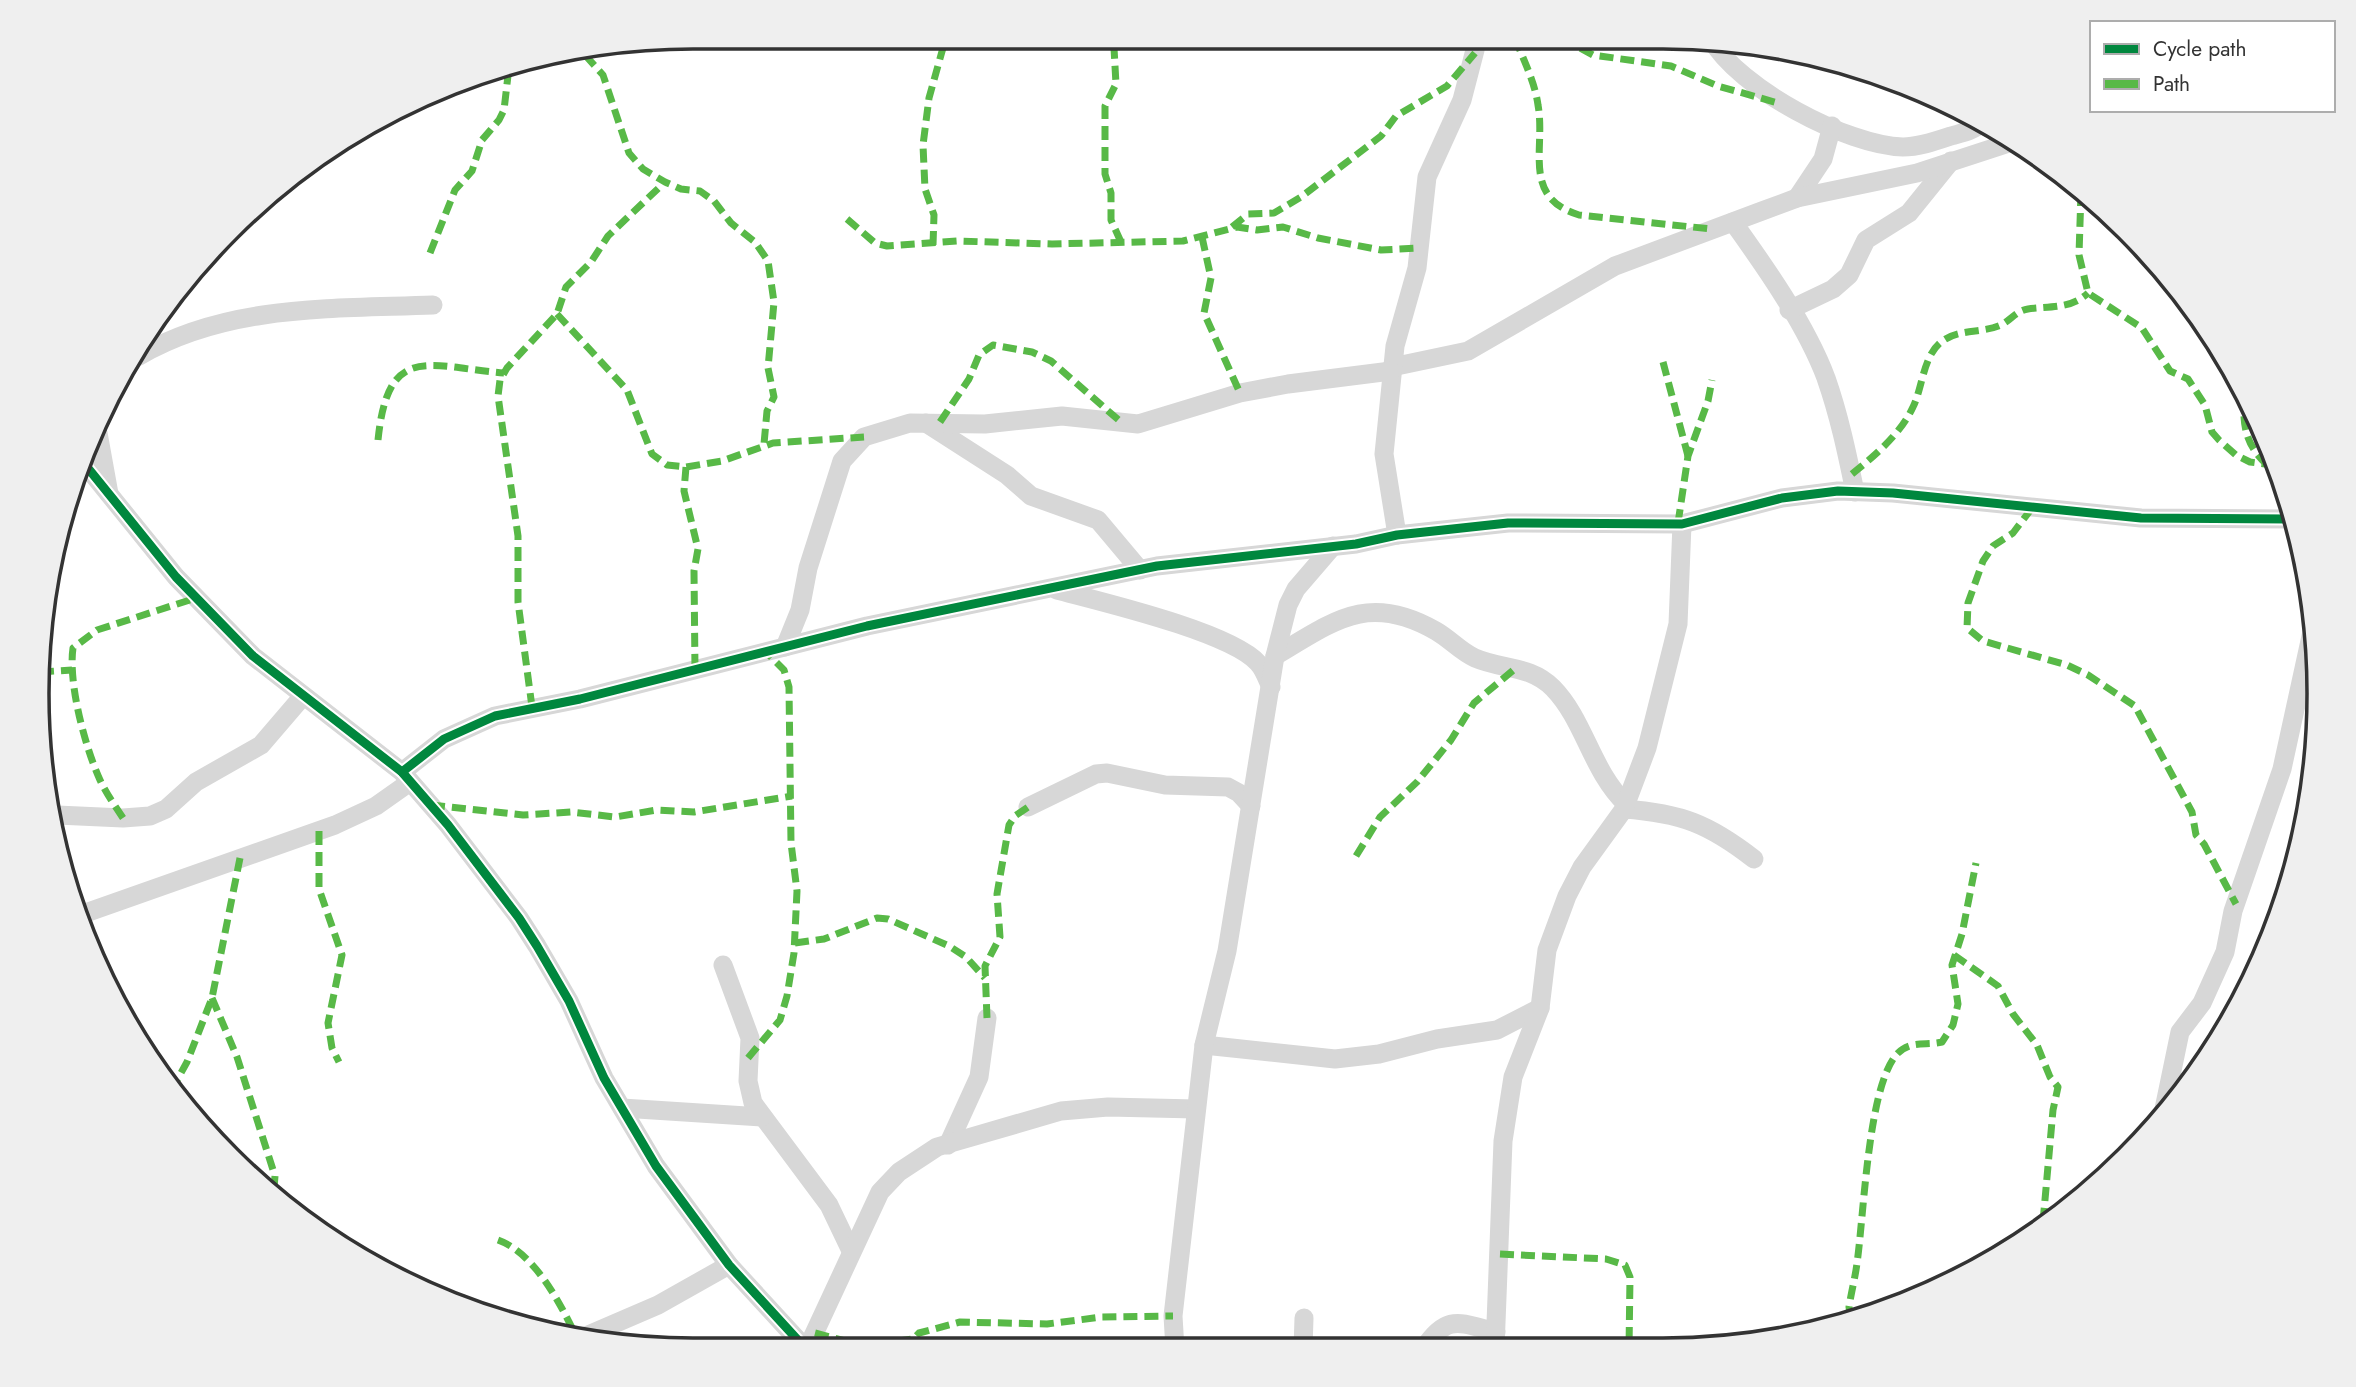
<svg xmlns="http://www.w3.org/2000/svg" width="2356" height="1387" font-family="Jost,sans-serif">
<style>
.lines{fill:none;stroke-linecap:round;stroke-linejoin:round}
.street{stroke:#d7d7d7;stroke-width:19}
.quiet{stroke:#58b947;stroke-width:7;stroke-dasharray:14 7;stroke-linecap:butt}
.cycleway-casing{stroke:#fff;stroke-width:13}
.cycleway{stroke:#00873e;stroke-width:9}
.rim{fill:none;stroke:#333;stroke-width:3.5}
</style>
<rect width="100%" height="100%" fill="#fff"/>
<g class="lines">
<g class="street">
<path d="M 1711,39 C 1738,88 1848,146 1903,147 C 1919,147 1936,141 1951,136 C 1961,133 1973,131 1980,124"/>
<polyline points="1797,198 1823,159 1832,126"/>
<path d="M 1733,222 C 1766,268 1806,325 1826,378 C 1839,415 1847,453 1855,492"/>
<polyline points="1789,310 1833,289 1849,275 1866,240 1909,213 1951,161"/>
<path d="M 139,356 C 228,304 334,309 433,305"/>
<polyline points="1392,367 1468,351 1615,266 1762,211 1797,198 1917,173 2015,141"/>
<polyline points="926,423 1007,475 1031,496 1098,520 1140,570"/>
<polyline points="98,433 109,494"/>
<polyline points="83,462 176,577 253,656 402,772 448,825 519,918 537,946 569,1001 604,1078 656,1166 729,1265 806,1349"/>
<polyline points="1397,535 1384,454 1395,346 1417,268 1427,177 1462,100 1475,50"/>
<path d="M 1057,590 C 1102,602 1230,632 1258,663 C 1264,669 1267,679 1271,687"/>
<polyline points="785,647 800,610 808,568 842,461 864,437 910,423 985,424 1062,416 1138,424 1240,393 1288,384 1391,371"/>
<path d="M 1275,656 C 1334,621 1368,592 1436,631 C 1450,639 1461,652 1475,658 C 1503,670 1530,665 1553,688 C 1585,721 1591,770 1626,804"/>
<polyline points="402,772 444,739 495,716 580,699 867,626 1157,566 1356,544 1397,535 1508,523 1682,524 1782,498 1838,491 1893,493 2141,518 2293,519"/>
<polyline points="1028,807 1096,774 1107,773 1165,785 1228,787 1239,793 1251,806"/>
<path d="M 1624,809 C 1681,813 1709,824 1754,859"/>
<polyline points="57,815 123,818 150,816 166,809 196,782 261,745 303,696"/>
<polyline points="77,916 335,825 376,806 410,782"/>
<polyline points="723,965 750,1038 748,1081 753,1103 829,1205 851,1251"/>
<polyline points="1204,1045 1335,1059 1379,1054 1437,1039 1497,1030 1540,1008"/>
<polyline points="622,1108 762,1117"/>
<polyline points="2164,1109 2180,1032 2202,1003 2225,952 2233,911 2282,769 2313,627"/>
<polyline points="948,1145 979,1077 987,1018"/>
<polyline points="586,1336 658,1305 729,1265"/>
<polyline points="807,1349 880,1192 899,1172 937,1147 1061,1111 1108,1107 1196,1109"/>
<polyline points="1175,1349 1173,1316 1204,1045 1227,951 1275,656 1288,605 1296,589 1333,546"/>
<polyline points="1303,1349 1304,1318"/>
<path d="M 1423,1349 C 1448,1314 1457,1322 1496,1332"/>
<polyline points="1495,1349 1503,1141 1513,1077 1540,1008 1547,950 1567,896 1582,867 1624,809 1647,748 1678,624 1682,524"/>
</g>
<g class="quiet">
<path d="M 1515,38 C 1523,59 1535,82 1538,105 C 1546,149 1521,197 1579,215 L 1711,229"/>
<polyline points="1562,38 1593,55 1671,66 1718,86 1778,103"/>
<polyline points="1475,50 1476,38"/>
<polyline points="585,55 603,75 629,153 643,169 665,182 681,189 700,191 714,201 731,223 755,242 768,261 774,302 768,368 774,397 767,411 764,444"/>
<polyline points="2081,192 2079,255 2088,293 2142,328 2170,371 2188,379 2205,405 2212,432 2219,440 2236,455 2250,462 2265,464"/>
<polyline points="847,219 875,243 887,246 958,241 1052,244 1183,241 1237,227 1257,230 1283,227 1318,238 1381,250 1420,248"/>
<polyline points="1232,227 1248,214 1274,213 1301,197 1381,136 1396,116 1447,86 1475,53"/>
<polyline points="1202,237 1211,278 1204,313 1240,393"/>
<polyline points="1121,242 1111,220 1111,193 1105,174 1105,106 1116,84 1114,48 1125,37"/>
<polyline points="933,245 934,215 925,189 923,145 929,98 946,37"/>
<polyline points="430,253 455,190 472,171 482,140 499,120 504,110 509,67"/>
<polyline points="557,314 627,390 652,454 667,465 686,467 722,461 773,443 864,437"/>
<polyline points="1663,362 1688,456"/>
<path d="M 2244,395 C 2242,437 2249,450 2280,477"/>
<polyline points="940,422 969,379 979,355 993,345 1032,352 1051,361 1122,423"/>
<path d="M 378,440 C 388,341 429,367 504,373"/>
<polyline points="686,467 684,491 698,549 694,571 695,670"/>
<path d="M 1852,474 C 1874,456 1900,435 1913,407 C 1923,387 1923,353 1944,340 C 1960,329 1983,333 2001,325 C 2011,320 2016,311 2028,309 C 2050,306 2071,309 2088,293"/>
<polyline points="2032,508 2013,533 1993,546 1983,561 1968,603 1967,628 1983,641 2067,665 2088,675 2135,706 2192,812 2196,835 2204,844 2236,904"/>
<polyline points="1678,523 1688,456 1708,401 1712,380"/>
<polyline points="40,672 72,670"/>
<polyline points="532,707 518,602 518,536 498,396 500,380 507,368 557,314 566,287 591,262 608,236 665,182"/>
<polyline points="431,805 523,815 571,812 615,817 657,810 694,812 792,796"/>
<path d="M 123,818 C 115,806 106,793 100,780 C 85,747 68,683 73,648 L 97,630 L 196,598"/>
<polyline points="319,831 319,889 342,955 328,1023 332,1048 339,1062"/>
<polyline points="1356,856 1380,817 1417,782 1451,740 1474,703 1517,667"/>
<polyline points="795,943 824,939 877,918 888,919 949,946 966,957 985,978"/>
<path d="M 1954,955 L 1998,986 L 2013,1014 L 2037,1045 L 2050,1077 L 2058,1087 L 2053,1110 L 2043,1222 C 2025,1239 2014,1232 1998,1257"/>
<polyline points="212,998 237,1057 275,1176 274,1188"/>
<polyline points="987,1018 985,966 1000,937 997,894 1009,825 1015,816 1028,807"/>
<polyline points="748,1058 780,1020 787,996 794,953 797,891 791,843 789,687 784,670 766,652"/>
<polyline points="171,1091 187,1062 212,998 240,858"/>
<path d="M 498,1240 C 534,1253 559,1301 575,1334"/>
<polyline points="1500,1254 1606,1259 1625,1265 1630,1277 1629,1349"/>
<path d="M 1851,1320 L 1849,1307 C 1851,1294 1854,1282 1856,1270 C 1864,1222 1867,1087 1897,1054 C 1910,1040 1926,1046 1942,1042 L 1953,1025 L 1958,1004 L 1952,965 L 1962,934 L 1976,863"/>
<polyline points="815,1333 864,1346 913,1339 919,1333 960,1322 1047,1324 1102,1317 1173,1316"/>
</g>
<g class="cycleway-casing">
<g id="cycleway">
<polyline points="83,462 176,577 253,656 402,772 448,825 519,918 537,946 569,1001 604,1078 656,1166 729,1265 806,1349"/>
<polyline points="402,772 444,739 495,716 580,699 867,626 1157,566 1356,544 1397,535 1508,523 1682,524 1782,498 1838,491 1893,493 2141,518 2293,519"/>
</g>
</g>
<use href="#cycleway" class="cycleway"/>
</g>
<path d="M0 0H2356V1387H0ZM693 49H1663A644 644 0 0 1 2307 693V694A644 644 0 0 1 1663 1338H693A644 644 0 0 1 49 694V693A644 644 0 0 1 693 49Z" fill="#efefef" fill-rule="evenodd"/>
<path class="rim" d="M693 49H1663A644 644 0 0 1 2307 693V694A644 644 0 0 1 1663 1338H693A644 644 0 0 1 49 694V693A644 644 0 0 1 693 49Z"/>
<rect x="2090" y="21" width="245" height="91" fill="#ffffff" stroke="#adadad" stroke-width="2"/>
<rect x="2104" y="44" width="35" height="10" fill="#00873e" stroke="#adadad" stroke-width="2"/>
<text x="2153" y="56" font-size="21" fill="#333333">Cycle path</text>
<rect x="2104" y="79" width="35" height="10" fill="#58b947" stroke="#adadad" stroke-width="2"/>
<text x="2153" y="91" font-size="21" fill="#333333">Path</text>
</svg>
